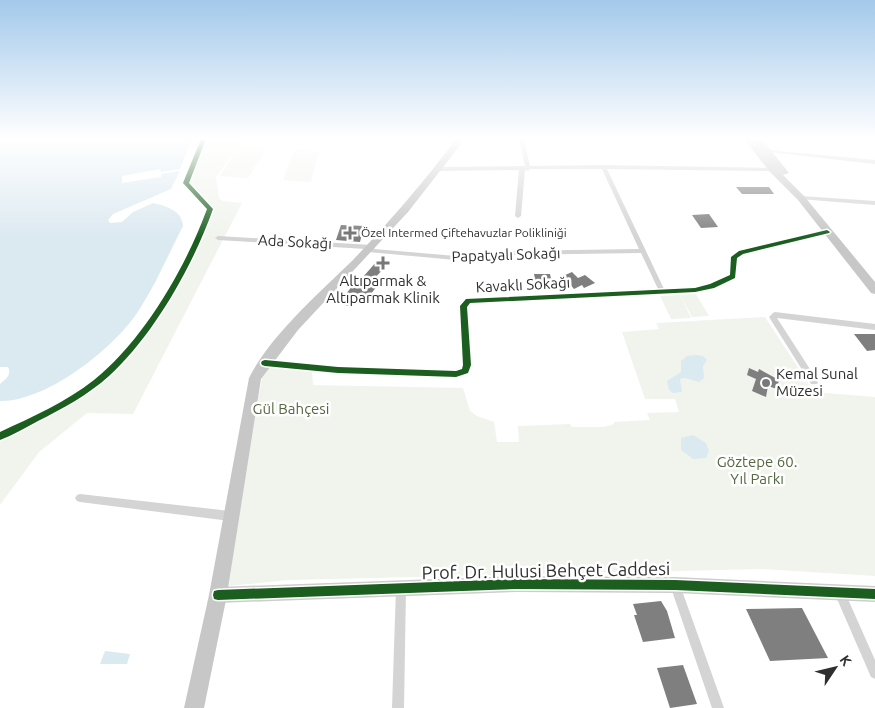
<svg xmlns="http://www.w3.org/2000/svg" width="875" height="708" font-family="Ubuntu,sans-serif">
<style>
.green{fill:#f1f4ed}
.water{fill:#dbe9f0}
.building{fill:#7f7f7f}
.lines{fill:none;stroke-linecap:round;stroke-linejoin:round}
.street{fill:#d4d4d4;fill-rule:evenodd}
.secondary{fill:#cdcdcd;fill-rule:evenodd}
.primary{fill:#c7c7c7;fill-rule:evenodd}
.cycleway-casing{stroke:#fff;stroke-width:3}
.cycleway{fill:#1b5e20;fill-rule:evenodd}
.poi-dot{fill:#787878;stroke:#fff;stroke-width:2}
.labels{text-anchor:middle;stroke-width:5;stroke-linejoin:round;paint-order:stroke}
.far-poi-label{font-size:12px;fill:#2f2f2f;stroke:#fff;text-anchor:start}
.street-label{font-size:15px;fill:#2f2f2f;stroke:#fff}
.poi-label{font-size:15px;fill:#2f2f2f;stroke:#fff}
.park-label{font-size:15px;fill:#55683f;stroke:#fff}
.near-street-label{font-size:18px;fill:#2f2f2f;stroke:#fff}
</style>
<rect width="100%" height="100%" fill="#fff"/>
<g class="green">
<polygon points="207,139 244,139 241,145 267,148 248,178 220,176 236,151 216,176 219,198 222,201 242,203 133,414 87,413 39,452 0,505 0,438 103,382 136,344 200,240 212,213 212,205 190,183"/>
<polygon points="295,149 319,152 311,182 283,180"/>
<polygon points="696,294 709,316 692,317 680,295"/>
<polygon points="680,295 691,318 671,319 660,296"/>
<polygon points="765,317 814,392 875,397 875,576 761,569 289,580 229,586 243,475 263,374 269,367 312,372 313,385 463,388 470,411 477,416 494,422 497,442 519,442 518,426 570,424 572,427 604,427 614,424 614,422 650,420 647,413 679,412 675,399 645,399 622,332 659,329 656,323"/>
</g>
<g class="water">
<path d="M 0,139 L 192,139 L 180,169 L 161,172 L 160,169 L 122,176 L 122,183 L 161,177 L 161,174 L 180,171 L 171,189 L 113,214 L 108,220 L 110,223 L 122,222 L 133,212 L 153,203 C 166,206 182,210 183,226 C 169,253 156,284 139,310 C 115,348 46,402 0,401 L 0,384 C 6,379 12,375 8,367 L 0,367 Z"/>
<polygon points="696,355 703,356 707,360 703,366 704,378 699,382 685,378 680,379 682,392 673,393 669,390 667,381 681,372 681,361 687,356"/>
<polygon points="693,435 706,443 709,451 706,458 693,459 681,450 681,438"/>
<polygon points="105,651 130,654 127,664 100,664"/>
</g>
<g class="building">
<polygon points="736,187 769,187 774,194 742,194"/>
<polygon points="709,214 718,227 701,228 692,215"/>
<polygon points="341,225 364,226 360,242 336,240"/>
<polygon points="377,261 387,261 386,266 373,280 380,283 368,297 370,300 348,306 339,303 360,276 363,277"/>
<polygon points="572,272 578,278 585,275 595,283 584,288 582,285 574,289 563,276"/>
<polygon points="534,274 550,274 553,288 537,288"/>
<polygon points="854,334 875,334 875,350 867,351"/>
<polygon points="749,368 758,372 759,369 779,380 777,389 768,386 766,397 752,391 756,379 747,375"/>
<polygon points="661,601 667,611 675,638 643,642 634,615 637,615 633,604"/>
<polygon points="802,608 828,658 770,661 746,609"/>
<polygon points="683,665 697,704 670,708 657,668"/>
</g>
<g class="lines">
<g class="street">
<polygon points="519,139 524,139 530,166 604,165 774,168 774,170 772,171 607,169 664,289 695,288 710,284 730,275 731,257 739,251 827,230 830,232 827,234 743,254 737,258 735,278 714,288 695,292 470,303 467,307 471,365 468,373 456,377 338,373 262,365 261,363 262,361 265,360 338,367 456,371 462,369 463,365 460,306 466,299 658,289 641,253 503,255 456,260 368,252 366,251 366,249 218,240 215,238 218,236 372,245 375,247 374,249 456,256 503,251 639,249 602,169 530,169 528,171 525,170 521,216 518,218 515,216 519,170 440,171 437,169 440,167 525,166"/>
<polygon points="767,150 875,160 875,164 769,152 767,151"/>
<polygon points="801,196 875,201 875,205 799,199 799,197"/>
<polygon points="775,312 875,324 875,330 777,318 817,380 818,382 817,384 811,384 769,317 773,313"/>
<polygon points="80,494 230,511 233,513 235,516 233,519 230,521 80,502 77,501 75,498 77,495"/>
<polygon points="675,580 679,581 680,585 724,708 712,708 670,585 671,581"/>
<polygon points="401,583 405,584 406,588 404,708 392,708 396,588 397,584"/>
<polygon points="839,587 843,588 875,660 875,679 871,677 834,592 835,588"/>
</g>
<polygon class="secondary" points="516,576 675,577 875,586 875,602 675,593 516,592 218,603 212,601 210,595 212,589 218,587"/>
<g class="primary">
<path d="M 456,139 L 465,139 L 408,212 L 298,330 L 261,379 L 227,595 L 204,708 L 184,708 L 209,595 L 249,378 C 270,336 318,294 352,261 C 389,222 424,182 456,139 Z"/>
<polygon points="744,139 753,139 780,172 753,139 762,139 789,173 783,175 804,196 875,282 875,294 871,293 798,200 769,171"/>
</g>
<g class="cycleway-casing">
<g id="cycleway">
<path d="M 201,139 L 206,139 L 189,183 L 213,209 C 193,266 153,336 109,376 C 88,395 62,409 38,421 C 25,428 13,435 0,440 L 0,432 C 32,417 66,402 94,380 C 143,341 186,267 207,209 L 183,183 Z"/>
<polygon points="827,230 830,232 829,233 743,254 737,258 735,278 714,288 695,292 470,303 467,307 471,365 468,373 456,377 338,373 265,366 262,365 261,363 262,361 265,360 338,367 456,371 462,369 463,365 460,306 466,299 695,288 710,284 730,275 731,257 739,251"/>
<polygon points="516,579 675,580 875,589 875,599 675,590 516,589 218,600 214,599 213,595 214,591 218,590"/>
</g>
</g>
<use href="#cycleway" class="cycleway"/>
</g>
<linearGradient id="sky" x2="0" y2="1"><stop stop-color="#a3c9eb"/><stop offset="0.58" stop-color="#fff"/><stop offset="1" stop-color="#fff" stop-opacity="0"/></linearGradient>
<rect width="875" height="239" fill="url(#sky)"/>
<g class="poi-dot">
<path d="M347.5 225.5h5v5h5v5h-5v5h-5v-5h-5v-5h5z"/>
<path d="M380.5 255.5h5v5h5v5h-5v5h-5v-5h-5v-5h5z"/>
<circle cx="766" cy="383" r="5"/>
</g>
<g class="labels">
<g class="far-poi-label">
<text x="361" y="237">Özel Intermed Çiftehavuzlar Polikliniği</text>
</g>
<g class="street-label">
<text transform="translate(295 242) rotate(3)" y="5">Ada Sokağı</text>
<text transform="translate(506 255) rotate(-2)" y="5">Papatyalı Sokağı</text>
<text transform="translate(523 285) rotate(-3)" y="5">Kavaklı Sokağı</text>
</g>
<g class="poi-label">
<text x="383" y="286">Altıparmak &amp;<tspan x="383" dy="17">Altıparmak Klinik</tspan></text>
<text x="776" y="379" text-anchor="start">Kemal Sunal<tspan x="776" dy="17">Müzesi</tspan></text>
</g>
<g class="park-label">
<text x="291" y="414">Gül Bahçesi</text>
<text x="757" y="467">Göztepe 60.<tspan x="757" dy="17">Yıl Parkı</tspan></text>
</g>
<g class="near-street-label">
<text transform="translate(546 571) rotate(-1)" y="6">Prof. Dr. Hulusi Behçet Caddesi</text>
</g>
</g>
<g transform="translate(835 668) rotate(55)" stroke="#ffffff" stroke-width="4" paint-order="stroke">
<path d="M0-4L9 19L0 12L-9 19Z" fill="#2f2f2f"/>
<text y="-8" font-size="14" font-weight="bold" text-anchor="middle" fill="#2f2f2f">K</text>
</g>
</svg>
